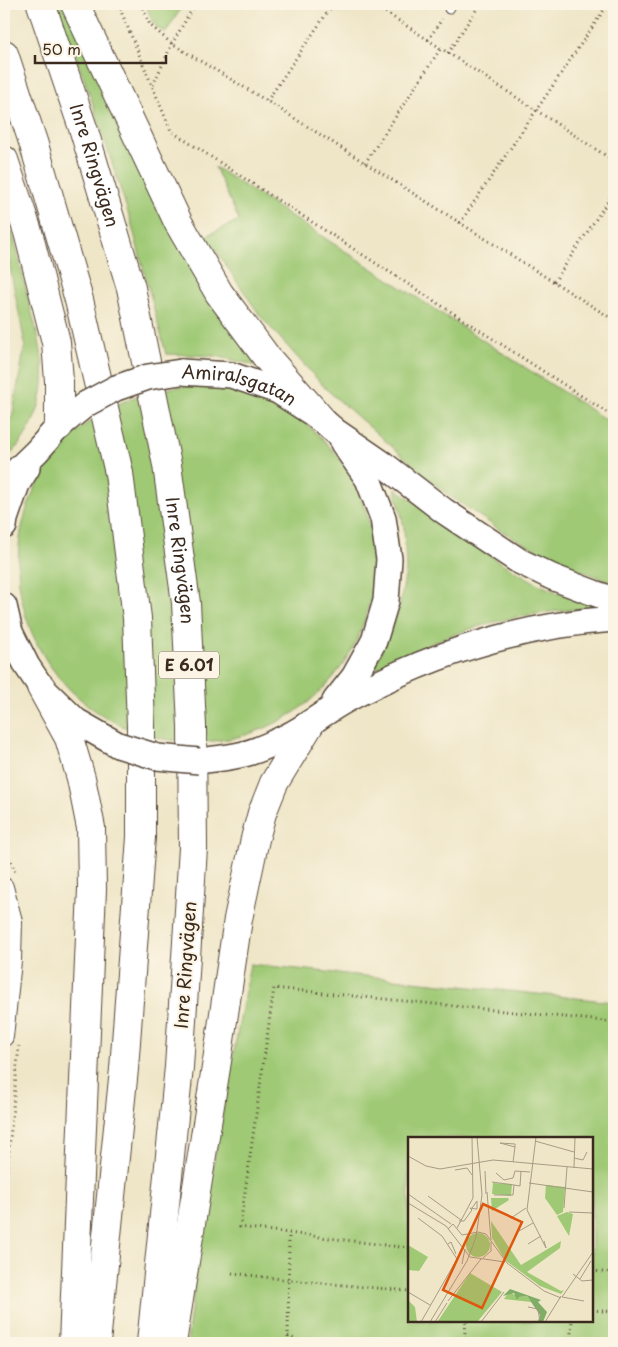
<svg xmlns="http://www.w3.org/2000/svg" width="618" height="1347" font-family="'Playpen Sans',sans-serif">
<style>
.green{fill:#9fc975;stroke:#6d7a4a;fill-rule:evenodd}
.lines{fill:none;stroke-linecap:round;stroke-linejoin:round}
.lane-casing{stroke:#564638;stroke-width:11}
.street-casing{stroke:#564638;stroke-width:20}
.secondary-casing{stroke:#564638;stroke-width:28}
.highway-casing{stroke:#564638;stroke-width:30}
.path{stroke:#564638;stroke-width:3;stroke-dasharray:1 4;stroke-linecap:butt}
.lane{stroke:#fff;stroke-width:9}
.street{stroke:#fff;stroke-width:18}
.secondary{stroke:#fff;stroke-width:25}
.highway{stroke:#fff;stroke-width:28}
.secondary-bridge-casing{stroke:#564638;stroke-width:28;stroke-linecap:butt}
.secondary-bridge{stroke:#fff;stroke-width:25}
.labels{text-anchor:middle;stroke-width:4;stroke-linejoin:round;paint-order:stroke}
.shield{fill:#fcf5e5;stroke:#75675a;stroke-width:1}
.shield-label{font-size:16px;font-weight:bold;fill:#3b2a1e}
.street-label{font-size:18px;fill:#3b2a1e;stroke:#fcf5e5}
.inset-road{fill:none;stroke:#a79b84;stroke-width:1}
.view{fill:#df570d;fill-opacity:0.15;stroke:#df570d;stroke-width:2.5}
.inset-edge{fill:none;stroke:#3b2a1e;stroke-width:2.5}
</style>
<rect width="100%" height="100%" fill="#fcf5e5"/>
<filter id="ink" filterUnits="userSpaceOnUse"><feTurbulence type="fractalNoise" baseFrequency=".02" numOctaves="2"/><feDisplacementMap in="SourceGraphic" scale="10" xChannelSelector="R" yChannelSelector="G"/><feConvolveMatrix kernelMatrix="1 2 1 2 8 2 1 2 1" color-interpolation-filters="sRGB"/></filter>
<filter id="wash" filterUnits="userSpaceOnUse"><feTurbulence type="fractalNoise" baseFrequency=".0096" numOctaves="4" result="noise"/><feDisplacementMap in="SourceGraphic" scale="20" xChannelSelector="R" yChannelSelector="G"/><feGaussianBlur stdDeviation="1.12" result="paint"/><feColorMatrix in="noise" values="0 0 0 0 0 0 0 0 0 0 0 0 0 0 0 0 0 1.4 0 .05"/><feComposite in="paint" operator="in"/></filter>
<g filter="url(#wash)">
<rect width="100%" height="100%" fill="#efe6c8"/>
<g class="green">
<polygon points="57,4 73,4 264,370 250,364 215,356 166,354 131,222 93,104"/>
<path d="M 146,4 L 184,4 L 166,32 C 152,29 150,15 146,4 Z"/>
<polygon points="215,167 614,425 614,583 564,564 503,532 444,492 326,389 261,317 206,236 239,220"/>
<path d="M 5,205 C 15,239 22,272 30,306 C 37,332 47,365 42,392 C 38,419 23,443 4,461 L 4,422 L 12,418 L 25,344 L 4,237 L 4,206 Z"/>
<circle cx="196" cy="564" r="178"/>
<path d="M 395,488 L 498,561 L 538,584 L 556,592 L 614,608 C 559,608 505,616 453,635 C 425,644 399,658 373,670 L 394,623 L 400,605 L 406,570 L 404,527 Z"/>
<path d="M 250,964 L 614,1002 L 614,1343 L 187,1343 L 199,1243 ZM 409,1138 L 592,1138 L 592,1321 L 409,1321 Z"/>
</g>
</g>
<g filter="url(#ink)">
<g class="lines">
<g class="lane-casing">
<polyline id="lane" points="449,9 452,4"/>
</g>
<g class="street-casing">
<polyline id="street" points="4,887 13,921 12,961 4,1037"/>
</g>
<g class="secondary-casing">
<g id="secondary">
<path id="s1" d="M 181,372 L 231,375 L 278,391 L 320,418 L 335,431 L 383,464 L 444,511 L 519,561 L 552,577 L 594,593 L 614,600"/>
<polyline points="4,483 37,451 59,426 86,404"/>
<polyline points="4,526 5,519 17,484 27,468"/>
<polyline points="4,606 10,632 27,666 41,687 76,721 118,745"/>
<polyline points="335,701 354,677 374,641 386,601 389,559 383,518 368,479 343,443"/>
<path d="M 199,761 C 213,759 229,758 244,754 C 257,751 274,743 286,737 C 301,730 314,720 328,711 C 338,704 349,698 361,692 C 440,651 525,625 614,619"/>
</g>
</g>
<g class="highway-casing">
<g id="highway">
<path id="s2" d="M 41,4 L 84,131 L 131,288 L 167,465 L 186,603 L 192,726 L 193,848 L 179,1067 L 151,1343"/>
<polyline points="75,4 178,222 219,293 268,359 320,418"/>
<polyline points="4,54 34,145 79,300 119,473 137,618 141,726 141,837 124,1069 96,1343"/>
<polyline points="4,160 28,232 56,342 59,381 59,426"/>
<polyline points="41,687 69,738 81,778 91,828 92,889 73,1343"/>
<polyline points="172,1343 217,1061 238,919 255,839 262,813 274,783 310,724"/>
</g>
</g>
<g class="path">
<polyline points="118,4 171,131 614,417"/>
<polyline points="141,4 150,25 172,44 267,101 614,320"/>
<polyline points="373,4 614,161"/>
<polyline points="428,40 442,19"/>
<polyline points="448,53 480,4"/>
<polyline points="153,85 172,44 195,4"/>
<polyline points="267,101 333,4"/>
<polyline points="365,163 441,48"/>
<polyline points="460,223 608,4"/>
<polyline points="554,282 614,192"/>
<polyline points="4,848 11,861 16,875"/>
<polyline points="4,1201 19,1046"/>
<polyline points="409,1248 240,1227 274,988 614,1022"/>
<polyline points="592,1271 614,1273"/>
<polyline points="232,1273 289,1280 409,1291"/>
<polyline points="592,1310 614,1312"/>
<polyline points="288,1336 303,1343"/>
<polyline points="288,1343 289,1233"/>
<polyline points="464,1343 466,1321"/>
<polyline points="570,1343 572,1321"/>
</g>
<use href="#lane" class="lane"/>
<use href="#street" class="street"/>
<use href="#secondary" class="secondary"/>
<use href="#highway" class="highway"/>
<g class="secondary-bridge-casing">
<g id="secondary-bridge">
<polyline points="86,404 116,388 148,377 181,372"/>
<polyline points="118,745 157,757 199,761"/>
</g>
</g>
<use href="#secondary-bridge" class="secondary-bridge"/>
</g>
</g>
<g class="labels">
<rect class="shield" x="159" y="651.5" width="60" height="27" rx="4"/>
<g class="shield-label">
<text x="189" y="671">E 6.01</text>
</g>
<g class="street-label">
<text dy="6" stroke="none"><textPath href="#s2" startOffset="170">Inre Ringvägen</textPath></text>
<text dy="6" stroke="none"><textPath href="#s1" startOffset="60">Amiralsgatan</textPath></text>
<text dy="6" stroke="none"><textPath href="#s2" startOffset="575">Inre Ringvägen</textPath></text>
<text transform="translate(186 965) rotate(-86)" y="6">Inre Ringvägen</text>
</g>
</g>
<g transform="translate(408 1137)">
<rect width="185" height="185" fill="#efe6c8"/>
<path d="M 85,46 L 104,47 L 103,59 L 84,57 ZM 138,48 L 157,50 L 155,75 L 149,78 L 137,61 ZM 83,61 L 100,61 L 101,63 L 84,74 ZM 159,75 L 165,77 L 161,99 L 149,79 ZM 83,84 L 113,128 L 153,104 L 152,111 L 119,135 L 153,154 L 156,153 L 153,157 L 132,149 L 97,123 L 84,101 ZM58 108a12 12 0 1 1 24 0a12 12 0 1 1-24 0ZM 0,108 L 20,120 L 11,134 L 0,133 ZM 62,136 L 94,155 L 70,184 L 30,184 ZM 101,155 L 111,160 L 119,159 L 123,165 L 96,162 ZM 0,163 L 7,170 L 9,185 L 0,185 Z" fill="#9fc975"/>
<path d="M 102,152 L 133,163 L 130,165 L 139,175 L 135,185 L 130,184 L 132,178 L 119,159 L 111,160 L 109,163 L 106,156 L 95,159 Z" fill="#7fad66"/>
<path class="inset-road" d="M 128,0 L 119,73 L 138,111 L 136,104M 127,4 L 166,15M 0,19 L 18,29 L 32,32 L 85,23 L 185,32M 166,21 L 175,23 L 179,15M 105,25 L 107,10 L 107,7 L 92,6 L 107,10M 166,31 L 167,0M 47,33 L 59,31 L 64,38M 77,34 L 78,57M 88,36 L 96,43 L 105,41 L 107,34 L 122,35M 84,45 L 106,48M 121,46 L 185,55M 79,55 L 83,103M 0,57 L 43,87M 86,58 L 105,58 L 106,48 L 112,49 L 113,34M 20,59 L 53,83M 0,66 L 38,89 L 62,120 L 97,125M 156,71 L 159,30M 161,75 L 185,76M 10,81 L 34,99 L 49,122 L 13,185M 103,81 L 118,71M 51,84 L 56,84 L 64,73 L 62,71 L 68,72 L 69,72 L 69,64 L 64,71M 49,91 L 65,61 L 64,0M 40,92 L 45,87 L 54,98 L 70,95 L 78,97 L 99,126 L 136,154 L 153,161M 111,94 L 125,86M 40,107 L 43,105 L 48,117M 120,107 L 133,99M 75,121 L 83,114 L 83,105M 54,127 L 57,112M 165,137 L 174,144 L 185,143M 172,142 L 183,124M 0,155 L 22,168M 40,164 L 73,122M 176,164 L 154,160 L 185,115M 120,170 L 130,172 L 132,185M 22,185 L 59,124 L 68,100 L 74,58 L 69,0M 27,185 L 39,166M 73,185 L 96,155M 137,185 L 153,159"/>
<path class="view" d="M 75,67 L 114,85 L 74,171 L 35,153 Z"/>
<rect width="185" height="185" class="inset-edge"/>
</g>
<rect width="618" height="1347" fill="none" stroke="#fcf5e5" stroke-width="20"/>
<path d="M35 55v8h131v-8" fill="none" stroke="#3b2a1e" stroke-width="2.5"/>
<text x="42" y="55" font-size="15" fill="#3b2a1e" stroke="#fcf5e5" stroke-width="4" paint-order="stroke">50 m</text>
</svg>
